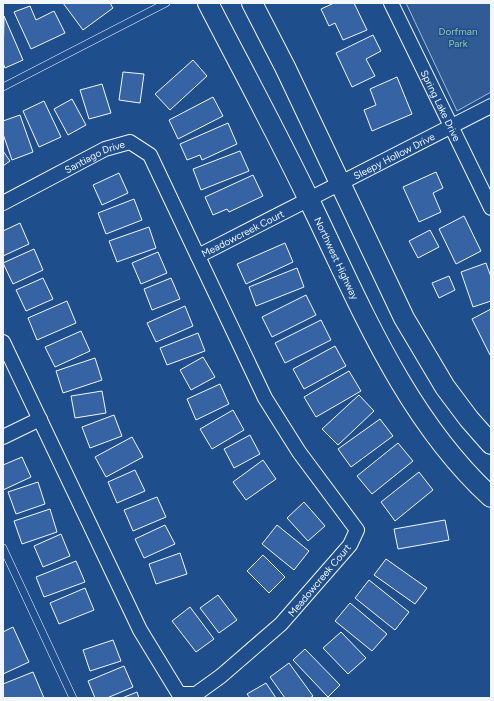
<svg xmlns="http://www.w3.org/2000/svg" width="494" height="701" font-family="Figtree,sans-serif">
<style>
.built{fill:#305b95;stroke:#a8bbd7}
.building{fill:#3563a3;stroke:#f2f6ff}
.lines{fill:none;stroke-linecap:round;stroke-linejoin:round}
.lane-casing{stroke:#f2f6ff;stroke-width:8}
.street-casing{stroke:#f2f6ff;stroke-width:16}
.secondary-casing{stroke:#f2f6ff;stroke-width:22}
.lane{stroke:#1f4e8c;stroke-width:7}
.street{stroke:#1f4e8c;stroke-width:14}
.secondary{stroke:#1f4e8c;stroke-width:20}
.labels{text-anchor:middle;stroke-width:3;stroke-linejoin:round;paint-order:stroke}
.park-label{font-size:10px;fill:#97c8a6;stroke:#1f4e8c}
.street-label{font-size:10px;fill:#f2f6ff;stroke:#1f4e8c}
</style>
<rect width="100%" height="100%" fill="#1f4e8c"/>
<polygon class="built" points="406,3 491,3 491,92 457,111"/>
<g class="building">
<polygon points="63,3 110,3 113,8 83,30"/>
<polygon points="334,3 354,3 367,30 343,40 335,23 329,26 321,9"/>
<polygon points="30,6 36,20 54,11 65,33 31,49 14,12"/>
<polygon points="4,16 23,60 5,68 3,63"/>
<polygon points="373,35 381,51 366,59 375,76 352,87 336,53"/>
<polygon points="193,60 207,76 170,110 155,94"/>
<polygon points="123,72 144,74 140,103 119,100"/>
<polygon points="397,77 412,114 372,131 364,110 376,105 370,89"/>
<polygon points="102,84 111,113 89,119 80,90"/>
<polygon points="213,97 223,116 178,139 169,120"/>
<polygon points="72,99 86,125 68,135 54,109"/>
<polygon points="44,101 61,137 39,147 23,111"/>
<polygon points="20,115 33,152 12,160 3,134 3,121"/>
<polygon points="228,123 237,144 202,160 200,155 187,160 180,144"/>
<polygon points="3,151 10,161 3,166"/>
<polygon points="240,151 249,171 201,190 193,169"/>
<polygon points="436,172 443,188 433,193 441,212 419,222 403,187"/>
<polygon points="119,173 128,193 102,205 93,185"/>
<polygon points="253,175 263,196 229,212 227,209 213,215 205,197"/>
<polygon points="134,199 142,220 106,234 98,213"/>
<polygon points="464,216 481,251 456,264 439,229"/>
<polygon points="20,223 29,244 3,256 3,231"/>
<polygon points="149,227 156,248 117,262 109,241"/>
<polygon points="430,230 439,247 418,258 409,241"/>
<polygon points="285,243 293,262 246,284 237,264"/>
<polygon points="34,249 43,270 13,284 3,263"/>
<polygon points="158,252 167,273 141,284 132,263"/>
<polygon points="486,263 491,277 491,301 473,307 461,272"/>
<polygon points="297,268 304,287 256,306 249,287"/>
<polygon points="449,276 455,290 439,298 432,283"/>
<polygon points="43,278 53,299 26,311 16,290"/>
<polygon points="171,278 180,299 152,310 144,289"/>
<polygon points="306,295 316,315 272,337 262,317"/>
<polygon points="67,301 76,323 37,340 28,318"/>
<polygon points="185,306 193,326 156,342 147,323"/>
<polygon points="491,309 491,354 490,355 472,319"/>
<polygon points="321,320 331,340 285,363 275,343"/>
<polygon points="81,331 90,351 55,367 45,347"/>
<polygon points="198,333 205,351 167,365 160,348"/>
<polygon points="335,346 346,366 304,389 293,369"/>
<polygon points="203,357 215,377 191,390 180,370"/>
<polygon points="95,358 102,380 63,393 56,371"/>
<polygon points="349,371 361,391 316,417 304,397"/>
<polygon points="220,384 229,404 196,420 187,399"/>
<polygon points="102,391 106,413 75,418 71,396"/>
<polygon points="359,395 374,411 338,445 322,429"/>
<polygon points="233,410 244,430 212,449 200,429"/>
<polygon points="114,415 122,436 90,448 82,427"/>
<polygon points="380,419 393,436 351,467 338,449"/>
<polygon points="250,435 260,454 234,468 224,449"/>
<polygon points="132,437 143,457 106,477 95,457"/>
<polygon points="398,443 413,461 372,494 357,476"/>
<polygon points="22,457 31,477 3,490 3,465"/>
<polygon points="263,460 276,479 246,500 233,482"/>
<polygon points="135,470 145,491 117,503 108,482"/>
<polygon points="419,472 433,490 395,521 381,502"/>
<polygon points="38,482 45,504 16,514 8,492"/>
<polygon points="157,497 166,517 133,531 124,510"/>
<polygon points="304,502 325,526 308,541 287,518"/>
<polygon points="50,509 57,532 22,544 14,521"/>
<polygon points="445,520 449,540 398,549 394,529"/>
<polygon points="165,525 175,544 144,558 135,539"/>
<polygon points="277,525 309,551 294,570 262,544"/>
<polygon points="61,534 70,556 43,567 34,546"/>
<polygon points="180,553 187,574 156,584 149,564"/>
<polygon points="263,555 285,577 269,593 247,571"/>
<polygon points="386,559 427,588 415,604 374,575"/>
<polygon points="76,561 85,582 44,597 36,577"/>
<polygon points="369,580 409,612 395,630 355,598"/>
<polygon points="85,588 94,610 59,624 50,603"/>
<polygon points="218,595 237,620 219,633 200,608"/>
<polygon points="350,603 387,634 372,651 335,621"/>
<polygon points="190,607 214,639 196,652 172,621"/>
<polygon points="13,627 29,662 3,674 3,632"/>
<polygon points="341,632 366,658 348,674 323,648"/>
<polygon points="113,640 121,661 90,671 83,650"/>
<polygon points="305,649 340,685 328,697 293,660"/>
<polygon points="289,663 313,696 310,698 285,698 270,677"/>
<polygon points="124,666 133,687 107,698 95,698 88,681"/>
<polygon points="33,672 44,698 3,698 3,684"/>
<polygon points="266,683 276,698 250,698 247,694"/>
<polygon points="137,692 139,698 122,698"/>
</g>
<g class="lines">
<g class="lane-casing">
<g id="lane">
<polyline points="3,87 166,3"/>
<polyline points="3,548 73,698"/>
</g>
</g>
<g class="street-casing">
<g id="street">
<path id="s1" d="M 391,3 L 491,208"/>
<path id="s2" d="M 3,203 L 105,149 L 130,142 L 150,155 L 265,398 L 299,452 L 357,530 L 350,545 L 281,624 L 221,676 L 196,694 L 179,694 L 140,630 L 3,342"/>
<path id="s3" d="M 198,256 L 491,106"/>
<polyline points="3,437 40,419"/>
</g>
</g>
<g class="secondary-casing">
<g id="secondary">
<path id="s4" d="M 208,3 C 242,69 278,135 310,202 C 360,305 405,418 491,497"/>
<polyline points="252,3 285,67 404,318 445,387 469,419 491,444"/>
</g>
</g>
<use href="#lane" class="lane"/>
<use href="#street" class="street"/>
<use href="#secondary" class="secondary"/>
</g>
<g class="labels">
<g class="park-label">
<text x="458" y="35">Dorfman<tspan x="458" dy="12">Park</tspan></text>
</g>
<g class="street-label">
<text dy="4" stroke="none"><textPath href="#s1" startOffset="114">Spring Lake Drive</textPath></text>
<text dy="4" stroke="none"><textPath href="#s3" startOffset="220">Sleepy Hollow Drive</textPath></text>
<text dy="4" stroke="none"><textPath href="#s2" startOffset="103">Santiago Drive</textPath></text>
<text dy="4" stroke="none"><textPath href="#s3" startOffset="50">Meadowcreek Court</textPath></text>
<text dy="4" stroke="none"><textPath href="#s4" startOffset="286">Northwest Highway</textPath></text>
<text transform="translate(319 580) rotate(-50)" y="4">Meadowcreek Court</text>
</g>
</g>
<rect width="494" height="701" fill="none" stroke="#f2f6ff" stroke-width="8"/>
</svg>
